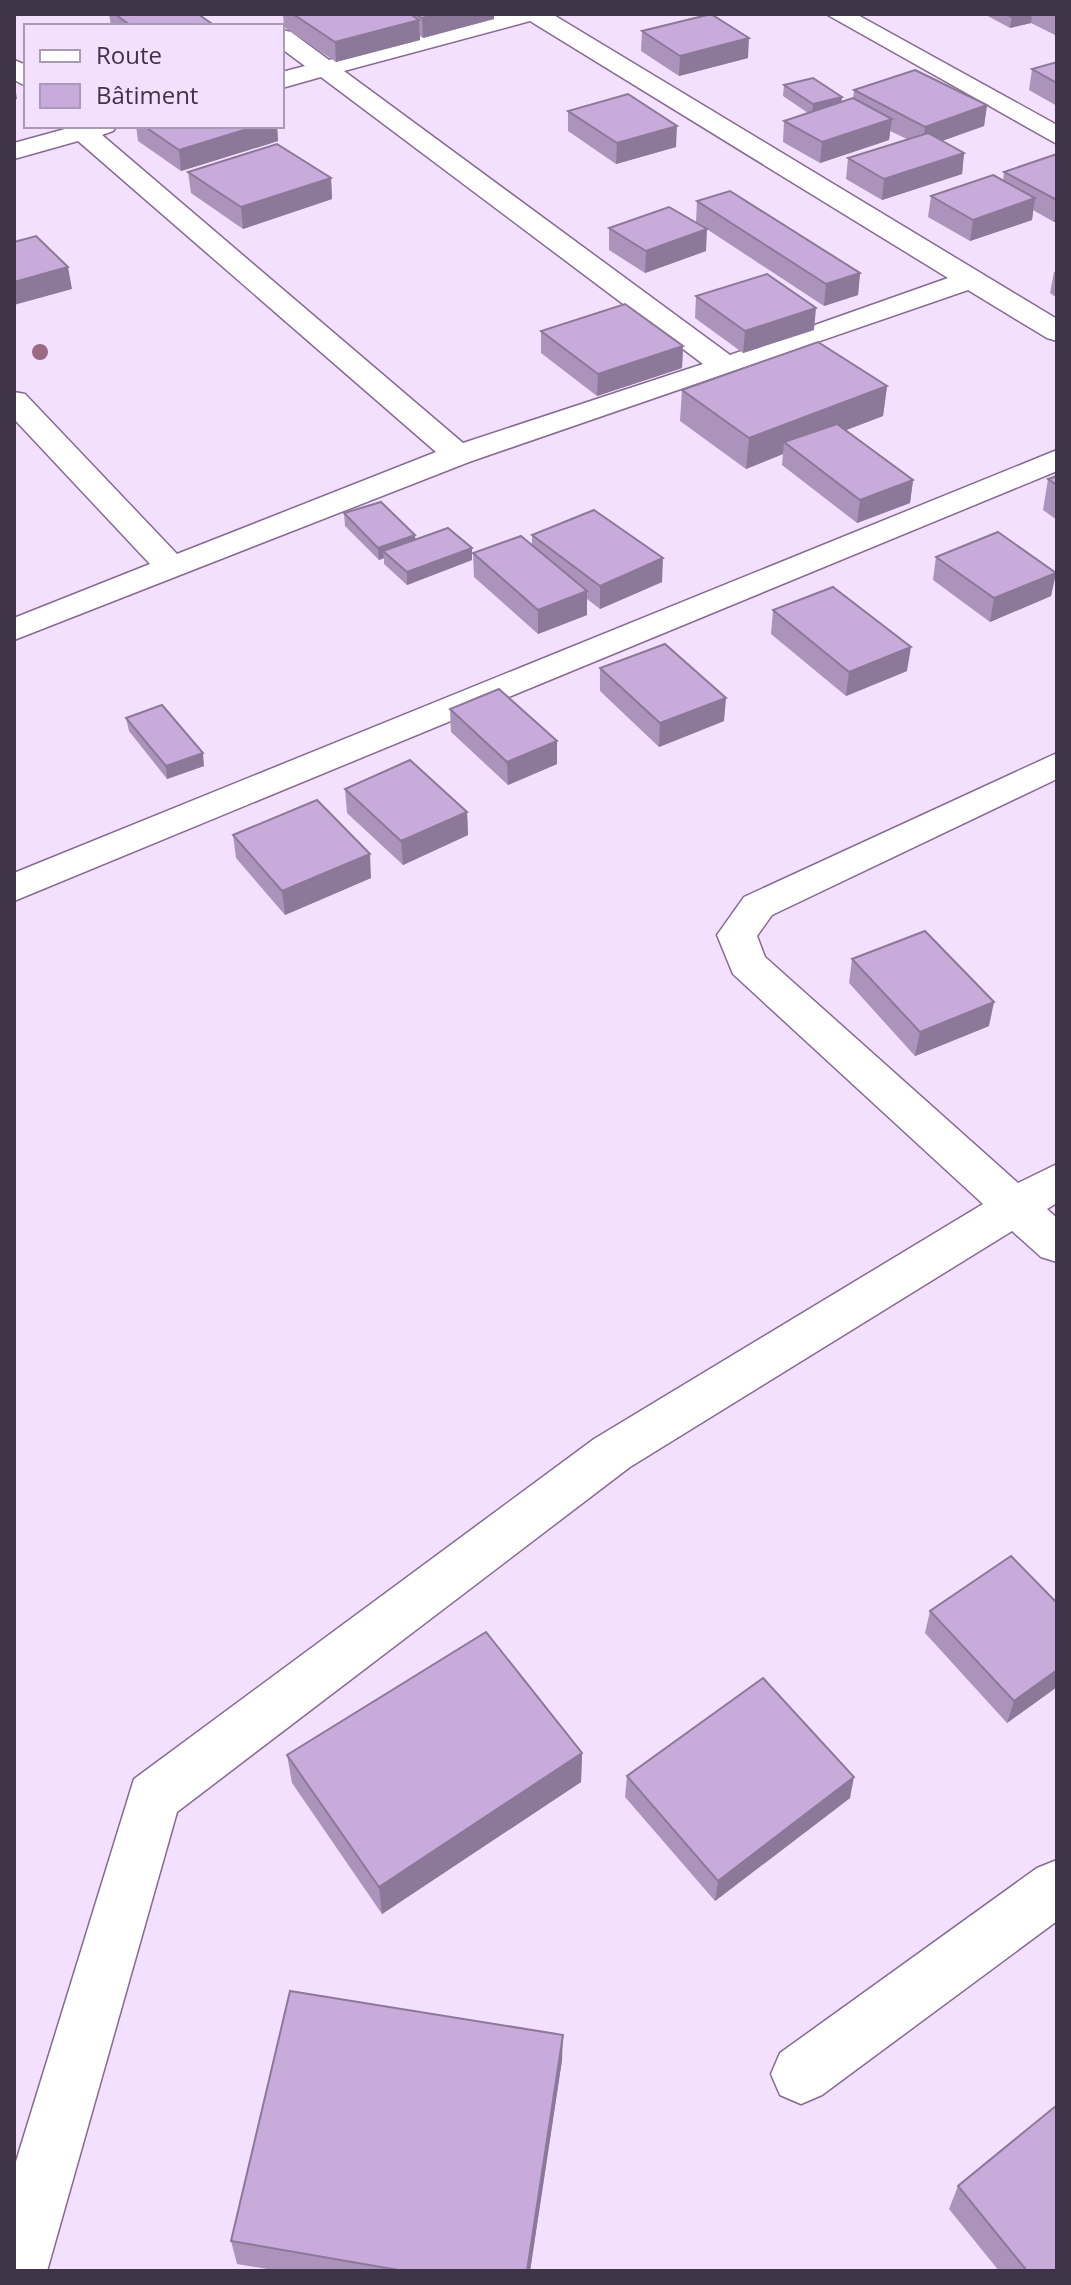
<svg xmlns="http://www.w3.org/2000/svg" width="1071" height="2285" font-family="'Open Sans',sans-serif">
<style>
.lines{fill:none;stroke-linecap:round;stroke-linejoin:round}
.street-casing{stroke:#856a95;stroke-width:3}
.street{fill:#fff;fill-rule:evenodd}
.tree{fill:#9c6983}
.wall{fill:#ac93bb}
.shaded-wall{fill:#8c7899}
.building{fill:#c8abda;stroke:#8c7899;stroke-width:2}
</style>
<rect width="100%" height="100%" fill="#f2e0fe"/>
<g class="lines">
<g class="street-casing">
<g id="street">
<path d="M 501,14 L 552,14 L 1057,319 L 1057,341 L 1047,338 L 968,290 L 469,462 L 14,640 L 14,618 L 150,564 L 14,419 L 14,392 L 25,394 L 177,554 L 436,452 L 78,141 L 14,159 L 14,143 L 65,129 L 63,126 L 117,126 L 113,131 L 102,135 L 463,443 L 703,364 L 321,77 L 282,88 L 282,72 L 305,66 L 282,49 L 282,30 L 291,32 L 329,60 ZM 530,21 L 948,278 L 730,355 L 344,71 Z"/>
<polygon points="826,14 856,14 1057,125 1057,144"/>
<polygon points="14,60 26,65 26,86 14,80"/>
<polygon points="1057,450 1057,471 14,901 14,873"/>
<polygon points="1057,753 1057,779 772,915 757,936 765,957 1018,1183 1057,1164 1057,1203 1047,1209 1057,1218 1057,1262 1041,1257 1012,1231 630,1467 177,1812 47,2271 14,2271 14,2168 134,1779 594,1439 983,1204 733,974 717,935 744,897"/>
<polygon points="1057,1860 1057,1921 822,2095 801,2104 780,2095 771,2074 780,2053 1037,1868"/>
</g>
</g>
<use href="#street" class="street"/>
</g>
<circle class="tree" cx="40" cy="352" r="8"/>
<g class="wall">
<polygon points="109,14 198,14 215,26 111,26"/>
<polygon points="283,14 494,14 494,19 423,38 420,36 420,40 336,62 284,27"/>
<polygon points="984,14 1057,14 1057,36 1031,23 1010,28"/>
<polygon points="642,31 748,58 679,76 641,51"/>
<polygon points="1057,62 1057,106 1029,90 1032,69"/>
<polygon points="784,85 841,102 853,99 854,90 987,105 984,126 942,141 964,153 962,174 882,200 846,179 848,158 907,139 890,131 889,140 820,163 783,142 784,121 808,113 783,96"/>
<polygon points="568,111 676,147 616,164 568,131"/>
<polygon points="136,126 277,126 278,141 181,171 138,141"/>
<polygon points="1057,154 1057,221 1054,222 1033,210 1032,220 970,241 928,217 931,196 1003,181 1004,172"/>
<polygon points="188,172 331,178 332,199 243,229 191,193"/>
<polygon points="697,201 860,273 858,295 824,306 696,222"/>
<polygon points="609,228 706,251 645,273 609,250"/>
<polygon points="1057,271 1057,298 1050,293 1054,272"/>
<polygon points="696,296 814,330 743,353 695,318"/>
<polygon points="541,331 683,346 682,368 597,396 541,353"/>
<polygon points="887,386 883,416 846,430 913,480 910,503 857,523 782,465 783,454 746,469 680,421 682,390"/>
<polygon points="1057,476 1057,520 1043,510 1048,479"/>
<polygon points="344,513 416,540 472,560 407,585 384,564 384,558 379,560 345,526"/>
<polygon points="532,535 662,582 600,609 587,599 587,615 538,634 474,577 473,553 532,545"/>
<polygon points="936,557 1056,573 1051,596 990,622 933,580"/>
<polygon points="773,610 907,671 846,696 771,634"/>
<polygon points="600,668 724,721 659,747 600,691"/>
<polygon points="450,709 557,741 557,764 508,785 451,732"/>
<polygon points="126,718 204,766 167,779 129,731"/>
<polygon points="345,789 467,812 468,835 403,865 347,813"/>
<polygon points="233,835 371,878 285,915 236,858"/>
<polygon points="852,959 989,1026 915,1056 849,983"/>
<polygon points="1057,1603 1057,1687 1007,1723 925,1633 930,1611"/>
<polygon points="582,1753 581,1782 382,1914 292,1783 287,1755"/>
<polygon points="627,1776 850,1798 715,1901 625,1797"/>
<polygon points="562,2060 530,2271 279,2271 237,2264 231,2241"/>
<polygon points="958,2186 1057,2271 999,2271 949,2209"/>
</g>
<g class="shaded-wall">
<polygon points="438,14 494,14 494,19 423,38 422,18"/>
<polygon points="1025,14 1032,14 1031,23 1010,28 1012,17"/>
<polygon points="419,20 420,40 336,62 335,42"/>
<polygon points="749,38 748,58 679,76 680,56"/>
<polygon points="14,79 17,99 14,100"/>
<polygon points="842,97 841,108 812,115 813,104"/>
<polygon points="987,105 984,126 922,148 925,127"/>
<polygon points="892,119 889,140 820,163 822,142"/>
<polygon points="257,126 277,126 278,141 181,171 179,150"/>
<polygon points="677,126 676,147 616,164 617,143"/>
<polygon points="964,153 962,174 882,200 884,179"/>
<polygon points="331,178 332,199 243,229 241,207"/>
<polygon points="1035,198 1032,220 970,241 973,220"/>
<polygon points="1057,205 1057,221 1054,222"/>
<polygon points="707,229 706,251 645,273 646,251"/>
<polygon points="68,267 72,289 14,305 14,282"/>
<polygon points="860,273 858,295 824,306 826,284"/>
<polygon points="816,308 814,330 743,353 745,331"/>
<polygon points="683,346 682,368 597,396 598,374"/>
<polygon points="887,386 883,416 794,450 784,442 783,454 746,469 749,438"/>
<polygon points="913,480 910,503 857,523 860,500"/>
<polygon points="415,535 416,548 383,551 384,558 379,560 378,548"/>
<polygon points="472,548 472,560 407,585 407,572"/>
<polygon points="663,558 662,582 600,609 600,586"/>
<polygon points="1056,573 1051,596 990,622 994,598"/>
<polygon points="587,591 587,615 538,634 538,610"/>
<polygon points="911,647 907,671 846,696 849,672"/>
<polygon points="726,698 724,721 659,747 660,723"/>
<polygon points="557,741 557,764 508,785 507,762"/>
<polygon points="203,753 204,766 167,779 166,766"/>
<polygon points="467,812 468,835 403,865 401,841"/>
<polygon points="370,854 371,878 285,915 282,891"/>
<polygon points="994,1002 989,1026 915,1056 920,1032"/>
<polygon points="1057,1670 1057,1687 1007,1723 1014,1701"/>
<polygon points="582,1753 581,1782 382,1914 379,1887"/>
<polygon points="854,1777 850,1798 715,1901 718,1881"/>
<polygon points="563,2035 562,2060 530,2271 527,2271"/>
</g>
<g class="building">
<polygon points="115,14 198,14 215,26 131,26"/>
<polygon points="293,14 410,14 419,20 335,42"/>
<polygon points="415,14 438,14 422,18"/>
<polygon points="711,14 749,38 680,56 642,31"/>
<polygon points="1006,14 1025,14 1012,17"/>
<polygon points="1057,62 1057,83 1032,69"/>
<polygon points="915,70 987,105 925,127 854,90"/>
<polygon points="813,78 842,97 813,104 784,85"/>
<polygon points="628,94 677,126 617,143 568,111"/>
<polygon points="853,98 892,119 822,142 784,121"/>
<polygon points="144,126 257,126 179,150"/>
<polygon points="928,133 964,153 884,179 848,158"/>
<polygon points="277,144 331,178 241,207 188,172"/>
<polygon points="1057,154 1057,200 1004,172"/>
<polygon points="993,175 1035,198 973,220 931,196"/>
<polygon points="730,191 860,273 826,284 697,201"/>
<polygon points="669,207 707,229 646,251 609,228"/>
<polygon points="36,236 68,267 14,282 14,242"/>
<polygon points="767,274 816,308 745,331 696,296"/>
<polygon points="625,304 683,346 598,374 541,331"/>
<polygon points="818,342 887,386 749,438 682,390"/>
<polygon points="837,424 913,480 860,500 784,442"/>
<polygon points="1057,476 1057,485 1048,479"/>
<polygon points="381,502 415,535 378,548 344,513"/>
<polygon points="594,510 663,558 600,586 532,535"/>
<polygon points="448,528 472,548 407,572 383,551"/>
<polygon points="998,532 1056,573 994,598 936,557"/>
<polygon points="521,536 587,591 538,610 473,553"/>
<polygon points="833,587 911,647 849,672 773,610"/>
<polygon points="665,644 726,698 660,723 600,668"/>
<polygon points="499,689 557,741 507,762 450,709"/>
<polygon points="162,705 203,753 166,766 126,718"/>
<polygon points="410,760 467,812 401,841 345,789"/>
<polygon points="317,800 370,854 282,891 233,835"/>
<polygon points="925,931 994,1002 920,1032 852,959"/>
<polygon points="1011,1556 1057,1603 1057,1670 1014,1701 930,1611"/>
<polygon points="486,1632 582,1753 379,1887 287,1755"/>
<polygon points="763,1678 854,1777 718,1881 627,1776"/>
<polygon points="290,1991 563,2035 527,2271 404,2271 231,2241"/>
<polygon points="1057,2105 1057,2271 1027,2271 958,2186"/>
</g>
<rect width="1071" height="2285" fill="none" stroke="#3f3347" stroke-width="32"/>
<rect x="24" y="24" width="260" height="104" fill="#f2e0fe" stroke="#aa9bb5" stroke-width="2"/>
<rect x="40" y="50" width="40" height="12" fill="#ffffff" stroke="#aa9bb5" stroke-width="2"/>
<text x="96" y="64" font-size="24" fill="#3f3347">Route</text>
<rect x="40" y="84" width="40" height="24" fill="#c8abda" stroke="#aa9bb5" stroke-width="2"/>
<text x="96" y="104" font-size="24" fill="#3f3347">Bâtiment</text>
</svg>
